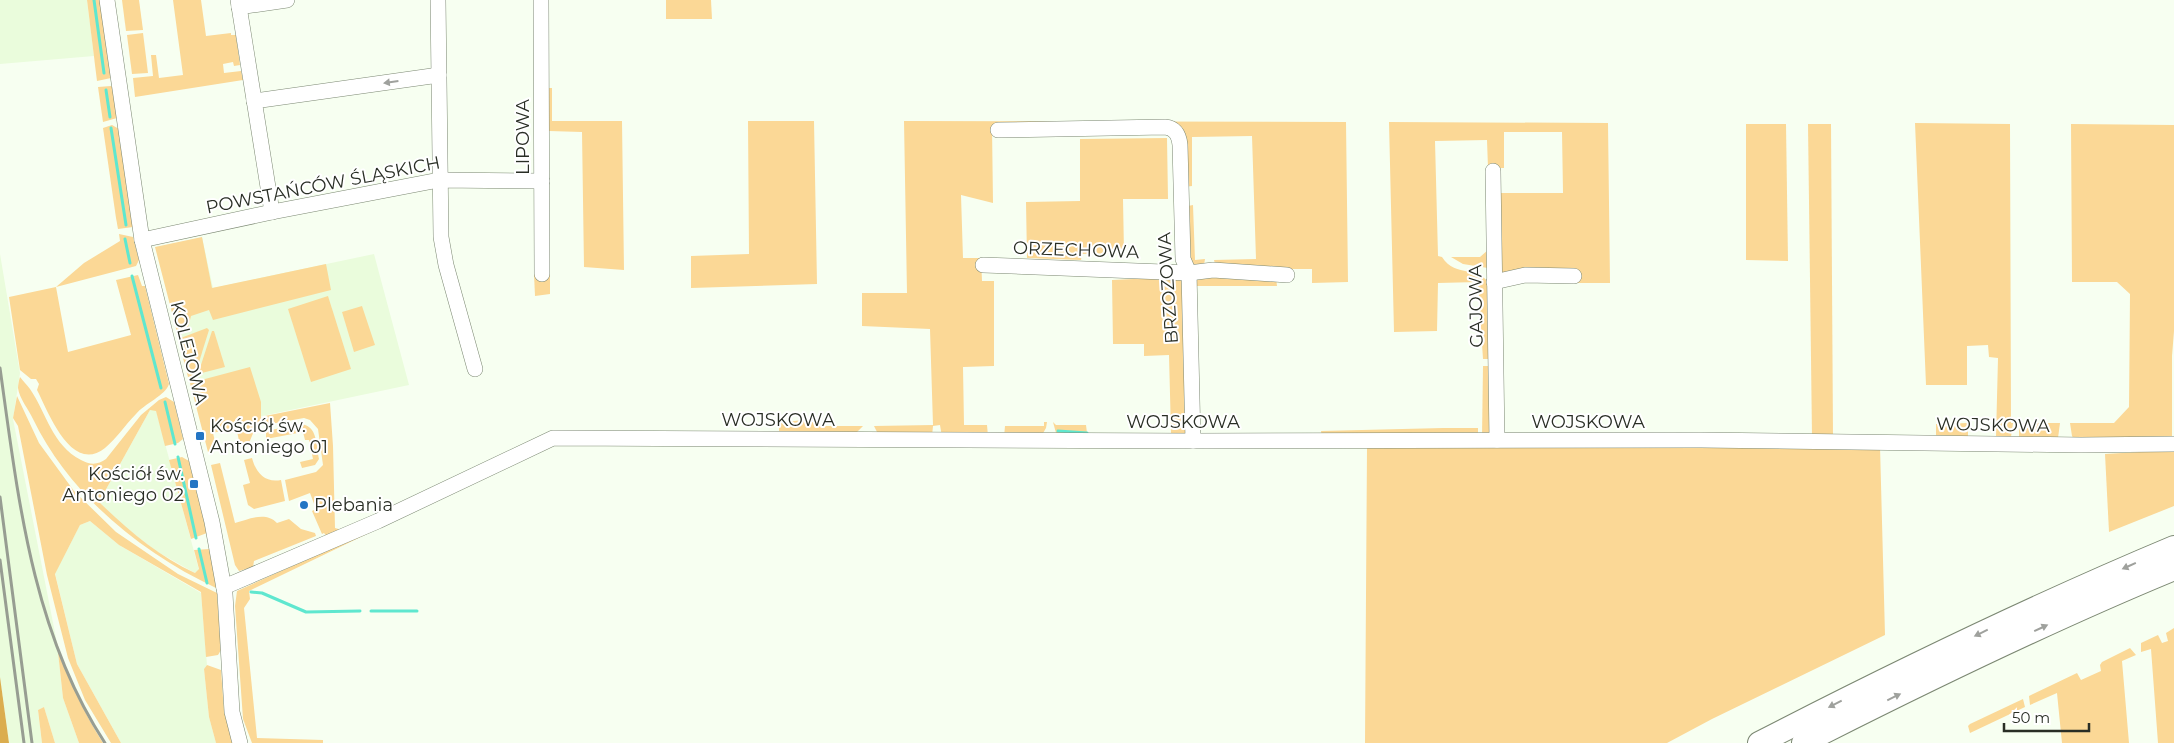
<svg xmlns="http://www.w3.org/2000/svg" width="2174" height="743" font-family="Montserrat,sans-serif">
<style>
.built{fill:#eafcdc}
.green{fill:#fbd896}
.forest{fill:#dbad4e}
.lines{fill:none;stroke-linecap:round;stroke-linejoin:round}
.stream{stroke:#5fe7cf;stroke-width:3}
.minor-casing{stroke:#7c8873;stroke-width:16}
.highway-casing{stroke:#7c8873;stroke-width:24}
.minor{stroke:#fff;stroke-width:15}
.highway{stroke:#fff;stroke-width:22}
.rail{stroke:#979d92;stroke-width:3}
.oneway{fill:#9fa19d}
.poi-dot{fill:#2475c4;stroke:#fff;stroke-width:2}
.labels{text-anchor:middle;stroke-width:4;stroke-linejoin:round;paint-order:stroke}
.street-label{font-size:18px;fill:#292e25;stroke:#fff}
.poi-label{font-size:18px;fill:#292e25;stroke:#fff;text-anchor:start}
</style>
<rect width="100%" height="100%" fill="#f7fff1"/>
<g class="built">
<polygon points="0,0 87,0 94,56 0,64"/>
<polygon points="202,237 213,288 374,254 409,385 206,428 179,331"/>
<polygon points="0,254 20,373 13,419 57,643 63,698 79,743 55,743 44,707 38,710 42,743 9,743 0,677"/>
<polygon points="153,409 156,410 199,570 195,573 156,551 121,524 99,502 150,410"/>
<polygon points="90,521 119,545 201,593 207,665 204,669 209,717 216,743 121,743 111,725 77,664 55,573 80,525"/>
</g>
<g class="green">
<polygon points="87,0 101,0 111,78 97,81"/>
<polygon points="122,0 139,0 143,30 126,31"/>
<polygon points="173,0 201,0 206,36 231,33 231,35 236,35 240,65 234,66 233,62 223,64 224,73 241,71 243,80 135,97 133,78 153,76 151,55 156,55 159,78 183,75"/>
<polygon points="666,0 711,0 712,19 666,19"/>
<polygon points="143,33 148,73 132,74 127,35"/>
<polygon points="111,86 113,88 117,118 103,122 98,87"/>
<polygon points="548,88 552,88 552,121 622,121 624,270 584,267 582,132 549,131"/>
<polygon points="748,121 814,121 817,284 691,288 691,256 749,254"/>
<polygon points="904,121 1346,122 1348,282 1312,283 1312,269 1256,269 1215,264 1214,260 1256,259 1252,136 1192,137 1192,186 1184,187 1178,129 992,127 993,203 961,195 963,258 981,258 982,281 994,281 994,366 963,367 964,425 987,425 988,436 942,437 940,425 933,426 932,436 878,434 874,426 933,425 930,329 862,326 862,293 907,293"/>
<path d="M 1389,122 L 1608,123 L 1610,283 L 1575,283 L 1502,274 L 1496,193 L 1563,193 L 1562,132 L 1504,132 L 1504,168 L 1488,168 L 1487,140 L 1435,141 L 1438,256 L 1442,257 C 1456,279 1480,264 1490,286 L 1491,359 L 1483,359 L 1478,282 L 1438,283 L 1437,331 L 1394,332 Z"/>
<polygon points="1915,123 2010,124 2011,423 2013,423 2011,437 1996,437 1998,358 1989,357 1988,345 1967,346 1967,385 1926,385"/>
<polygon points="1746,124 1786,124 1788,261 1746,260"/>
<polygon points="1808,124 1831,124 1833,437 1812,436"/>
<polygon points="2071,124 2174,125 2174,331 2172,356 2172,437 2075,440 2072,436 2070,423 2114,423 2129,407 2130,294 2117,282 2072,282"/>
<polygon points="112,125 119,129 133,227 118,229 116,218 103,128"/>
<polygon points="1167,138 1168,199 1123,199 1124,253 1082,254 1081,260 1027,258 1026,202 1080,201 1080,139"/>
<polygon points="1193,205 1195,260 1205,259 1204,265 1194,268 1189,263 1188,206"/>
<path d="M 119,234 L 133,237 L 139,260 L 136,266 L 56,287 L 68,352 L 131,335 L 116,280 L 138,275 L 142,286 L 145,286 L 169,384 C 166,395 144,404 136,414 C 125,425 117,438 105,448 C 71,475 48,411 37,390 L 39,384 L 36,379 L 31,379 L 20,370 L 9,297 L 56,287 L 84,263 L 120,241 Z"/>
<polygon points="202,237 212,288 326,264 331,290 213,320 209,310 191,316 188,328 177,332 155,247"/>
<polygon points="1488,250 1488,268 1463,264 1451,257 1480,257"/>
<polygon points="534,274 550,274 550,294 535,296"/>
<polygon points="1200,275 1276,278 1277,286 1196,286 1195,278"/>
<polygon points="1177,277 1182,279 1188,433 1171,433 1169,355 1144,356 1144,344 1113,344 1112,280"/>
<polygon points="328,296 351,369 311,382 288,309"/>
<polygon points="362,306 375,345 354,352 342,312"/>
<polygon points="207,328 209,330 195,375 188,377 178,339"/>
<polygon points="212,331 214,331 225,367 198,374"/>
<polygon points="1483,366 1493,366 1491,433 1482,437"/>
<polygon points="250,367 261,402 261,427 254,431 249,443 240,445 236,427 213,433 217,450 208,452 190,383"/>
<path d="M 20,377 C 23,381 27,385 30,389 C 47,414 52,445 81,460 C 90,465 98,465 106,459 L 141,415 L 159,400 L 166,397 L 174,402 L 183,439 L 178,443 L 165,446 L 156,411 L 150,410 L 99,502 C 128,530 158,556 195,573 L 199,569 L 194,550 L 210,549 L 212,553 L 216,588 C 140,552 70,495 33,419 C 29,410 19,398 18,388 C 18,385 19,380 20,377 Z"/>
<polygon points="17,396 39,443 74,491 116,532 178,574 217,593 221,650 218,655 206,657 201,592 119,545 90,521 80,525 55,574 77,664 121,743 111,743 85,700 68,658 47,575 18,426 13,418"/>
<polygon points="330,403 333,446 335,528 342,530 328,538 324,533 322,534 312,511 316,509 310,493 289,501 285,480 316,472 323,465 318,429 310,420 304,418 265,425 265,416"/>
<polygon points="818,418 819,426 863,426 856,433 779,434 779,423"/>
<polygon points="1044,422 1047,422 1046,428 1042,435 1004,437 1005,426 1044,426"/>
<polygon points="1053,422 1056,425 1086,425 1087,433 1083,435 1056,433"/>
<polygon points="1968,423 1968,439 1936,437 1936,424"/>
<polygon points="2019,423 2060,423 2058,438 2019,437"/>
<path d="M 300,424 C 318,425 316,445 319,459 L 315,465 L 302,468 L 300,462 L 313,459 L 309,440 L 305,440 L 303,432 L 266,439 L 266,431 Z"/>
<polygon points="1443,428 1478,428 1478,437 1322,438 1321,431"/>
<polygon points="1880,446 1885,635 1712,719 1667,743 1365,743 1367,448"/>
<polygon points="2174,450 2174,506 2109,532 2105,454"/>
<polygon points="182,457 189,461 207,533 191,539 169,460"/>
<path d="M 252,458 C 256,473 265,483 281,480 L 285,501 L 254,509 L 248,505 L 243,485 L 250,483 L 244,460 Z"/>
<path d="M 220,463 L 235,523 C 249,519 266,511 277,523 L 289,519 L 301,529 L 315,533 L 316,536 L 254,561 L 253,567 L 239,571 L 235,565 L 211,465 Z"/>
<polygon points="425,506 249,591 250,599 244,608 257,738 323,740 323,743 252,743 243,719 235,606 237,591"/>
<polygon points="2174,628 2174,743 2158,743 2151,649 2141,652 2141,643 2158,635 2162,643 2168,641 2166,633"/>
<path d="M 57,643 C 68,679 83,711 103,743 L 79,743 L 63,698 Z"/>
<polygon points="2130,648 2136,655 2122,661 2129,743 2062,743 2057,693 2030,705 2029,696 2077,673 2081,680 2101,671 2100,665 2102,662"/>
<polygon points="207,665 221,670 224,711 233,743 216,743 209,717 204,669"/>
<polygon points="2023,699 2025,707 1970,733 1968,726 1970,724"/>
<polygon points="44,707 55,743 42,743 38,710"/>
</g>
<polygon class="forest" points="0,677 9,743 0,743"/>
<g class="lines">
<g class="stream">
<polyline points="94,0 104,73"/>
<polyline points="106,90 110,117"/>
<polyline points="111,128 126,225"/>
<polyline points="125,239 130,263"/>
<polyline points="132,276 161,388"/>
<polyline points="165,402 175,444"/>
<polyline points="1058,431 1087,433"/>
<polyline points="178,457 196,538"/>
<polyline points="199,549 207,583"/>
<polyline points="251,592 262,593 306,612 360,611"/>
<polyline points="371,611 417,611"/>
</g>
<g class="minor-casing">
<g id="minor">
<polyline points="107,0 142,240 212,522 225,594 232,712 240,743"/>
<polyline points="238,0 272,212"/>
<polyline points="438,0 441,237 446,265 475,369"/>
<polyline points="541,0 542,274"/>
<polyline points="239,7 287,0"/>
<polyline points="254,101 439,75"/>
<path d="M 998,130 L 1165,127 C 1175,128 1179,135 1180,145 L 1183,259 L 1189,273 L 1193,441"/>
<polyline points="1493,171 1497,440"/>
<polyline points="142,240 272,212 439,180 542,181"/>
<polyline points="983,265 1189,273 1213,270 1287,275"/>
<polyline points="1494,282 1525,275 1574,276"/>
<polyline points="224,587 378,521 553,438 1193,441 1701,440 2081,445 2174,444"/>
</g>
</g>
<g class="highway-casing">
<g id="highway">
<path d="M 1759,743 C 1895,673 2033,606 2174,547"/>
<path d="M 1803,743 C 1925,681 2048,621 2174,569"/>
</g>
</g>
<use href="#minor" class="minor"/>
<use href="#highway" class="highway"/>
<g class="rail">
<path d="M 0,368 C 18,497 32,632 105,743"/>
<polyline points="0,497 32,743"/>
<polyline points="0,560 24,743"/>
</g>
</g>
<defs><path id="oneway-solid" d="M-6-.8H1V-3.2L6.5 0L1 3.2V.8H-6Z" transform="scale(1.25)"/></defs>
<g class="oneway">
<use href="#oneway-solid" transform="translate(391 82) rotate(172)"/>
<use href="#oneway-solid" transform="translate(2129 566) rotate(156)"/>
<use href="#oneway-solid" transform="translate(2041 628) rotate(-25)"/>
<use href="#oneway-solid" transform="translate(1981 633) rotate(154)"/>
<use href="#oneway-solid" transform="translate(1894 697) rotate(-26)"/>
<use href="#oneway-solid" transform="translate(1835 704) rotate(153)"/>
</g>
<g class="poi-dot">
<rect x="195" y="431" width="10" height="10" rx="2.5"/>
<rect x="189" y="479" width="10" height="10" rx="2.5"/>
<circle cx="304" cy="505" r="5"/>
</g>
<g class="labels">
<g class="street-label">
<text transform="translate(523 137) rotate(-90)" y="6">LIPOWA</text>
<text transform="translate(323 185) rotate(-11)" y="6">POWSTAŃCÓW ŚLĄSKICH</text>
<text transform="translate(1076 250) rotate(2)" y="6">ORZECHOWA</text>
<text transform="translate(1168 288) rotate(-94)" y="6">BRZOZOWA</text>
<text transform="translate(1476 306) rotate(-91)" y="6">GAJOWA</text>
<text transform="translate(189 353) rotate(76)" y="6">KOLEJOWA</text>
<text x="778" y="426">WOJSKOWA</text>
<text x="1183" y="428">WOJSKOWA</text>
<text x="1588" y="428">WOJSKOWA</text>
<text transform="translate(1993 425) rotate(1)" y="6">WOJSKOWA</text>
</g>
<g class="poi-label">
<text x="210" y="432">Kościół św.<tspan x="210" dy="21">Antoniego 01</tspan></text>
<text x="184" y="480" text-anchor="end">Kościół św.<tspan x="184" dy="21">Antoniego 02</tspan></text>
<text x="314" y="511">Plebania</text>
</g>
</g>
<path d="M2004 723v8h85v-8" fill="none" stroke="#292e25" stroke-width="2.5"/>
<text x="2012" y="723" font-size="15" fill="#292e25" stroke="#ffffff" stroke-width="4" paint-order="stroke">50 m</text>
</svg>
